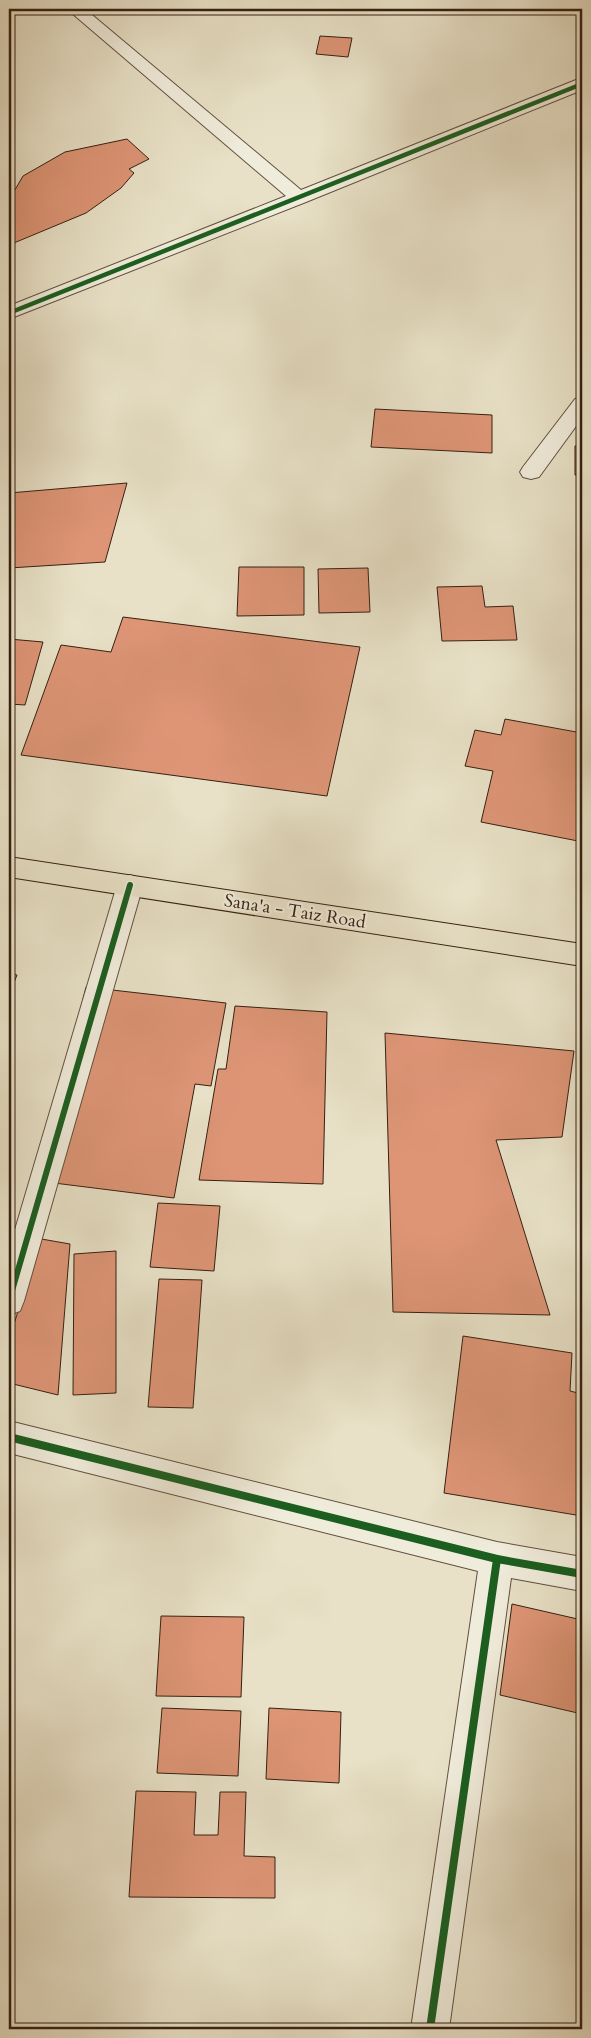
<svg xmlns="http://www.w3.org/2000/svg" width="591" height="2038" font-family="Cardo,serif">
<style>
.building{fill:#dd9576;stroke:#362011}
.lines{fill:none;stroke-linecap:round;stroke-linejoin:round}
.minor-casing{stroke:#62503e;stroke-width:2}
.highway-casing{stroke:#362011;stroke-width:2}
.minor{fill:#f0ecdb;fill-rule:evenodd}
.highway{fill:#e8e1c7;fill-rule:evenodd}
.cycleway-far2-casing{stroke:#f0ecdb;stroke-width:6}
.cycleway-far1-casing{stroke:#f0ecdb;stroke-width:9}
.cycleway-casing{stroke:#f0ecdb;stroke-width:11}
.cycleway-far2{stroke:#1b5e20;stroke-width:4.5}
.cycleway-far1{stroke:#1b5e20;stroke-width:6}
.cycleway{stroke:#1b5e20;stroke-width:8}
.labels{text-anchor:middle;stroke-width:4.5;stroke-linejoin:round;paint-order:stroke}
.street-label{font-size:18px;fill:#362011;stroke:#f0ecdb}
</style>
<rect width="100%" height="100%" fill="#e8e1c7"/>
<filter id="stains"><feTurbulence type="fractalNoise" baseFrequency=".004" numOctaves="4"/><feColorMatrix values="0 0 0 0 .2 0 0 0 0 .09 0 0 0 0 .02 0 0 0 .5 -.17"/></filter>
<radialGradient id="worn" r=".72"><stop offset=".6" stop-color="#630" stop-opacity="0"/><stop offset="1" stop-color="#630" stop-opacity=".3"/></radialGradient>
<g class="building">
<polygon points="320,36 352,38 348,57 316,54"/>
<polygon points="127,139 149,159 129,169 134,173 121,188 86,213 9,245 9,200 23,176 65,152"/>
<polygon points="375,409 492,415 492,453 371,447"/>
<polygon points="575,446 582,446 582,476 575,475"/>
<polygon points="127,483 105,562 9,568 9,493"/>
<polygon points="239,567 304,567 304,615 237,616"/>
<polygon points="368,568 370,612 319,613 318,569"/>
<polygon points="482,586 485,607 513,606 517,640 442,641 437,587"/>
<polygon points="123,617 360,647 327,796 21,755 61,645 111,652"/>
<polygon points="9,639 43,642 25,705 9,704"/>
<polygon points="505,719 582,733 582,821 578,841 481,822 493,771 465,766 475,730 501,735"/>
<polygon points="9,973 17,975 9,995"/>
<polygon points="86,987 226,1003 211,1086 195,1084 174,1198 38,1181"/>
<polygon points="235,1006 327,1012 323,1184 199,1180 218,1069 226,1069"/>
<polygon points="385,1033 574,1051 562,1137 496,1140 550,1315 393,1312"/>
<polygon points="158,1203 220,1206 214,1271 150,1267"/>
<polygon points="13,1234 70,1244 58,1395 9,1383 9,1340 30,1273 9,1266 9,1245"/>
<polygon points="116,1251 116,1393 73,1395 74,1254"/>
<polygon points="159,1279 202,1280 193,1408 148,1407"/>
<polygon points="463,1336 572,1353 570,1391 582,1394 582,1516 444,1493"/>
<polygon points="512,1604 582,1620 582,1714 500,1695"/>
<polygon points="161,1616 244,1617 241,1697 156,1696"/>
<polygon points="162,1708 241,1711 238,1776 157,1773"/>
<polygon points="269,1708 341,1712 339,1783 266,1779"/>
<polygon points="136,1791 196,1792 194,1835 218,1835 220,1792 246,1792 244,1856 275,1857 275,1898 129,1897"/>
</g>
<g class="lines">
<g class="minor-casing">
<g id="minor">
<polygon points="67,9 85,9 301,190 576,80 582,79 582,90 306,202 9,319 9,306 286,196"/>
<polygon points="582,398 582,418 539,477 531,479 523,477 520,472 523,467 575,399"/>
<polygon points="130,875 139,878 143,885 24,1301 20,1311 9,1315 9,1250 117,885 121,878"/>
<polygon points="9,1421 497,1542 582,1557 582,1591 511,1578 449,2029 411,2029 478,1571 9,1453"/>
</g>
</g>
<g class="highway-casing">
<polygon id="highway" points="9,857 582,944 582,966 9,877"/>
</g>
<use href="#minor" class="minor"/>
<use href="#highway" class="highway"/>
<g class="cycleway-far2-casing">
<polyline id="cycleway-far2" points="9,313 582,84"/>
</g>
<g class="cycleway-far1-casing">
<polyline id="cycleway-far1" points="9,1301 130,885"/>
</g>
<g class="cycleway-casing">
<g id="cycleway">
<polyline points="9,1437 497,1559 582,1574"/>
<polyline points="430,2029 497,1559"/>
</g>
</g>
<use href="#cycleway-far2" class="cycleway-far2"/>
<use href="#cycleway-far1" class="cycleway-far1"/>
<use href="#cycleway" class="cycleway"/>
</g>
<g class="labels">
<g class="street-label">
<text transform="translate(295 911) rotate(9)" y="6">Sana'a - Taiz Road</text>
</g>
</g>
<rect width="591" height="2038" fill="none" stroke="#e8e1c7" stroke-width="30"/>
<rect x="10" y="10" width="571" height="2018" fill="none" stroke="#362011" stroke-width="2.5"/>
<rect x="15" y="15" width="561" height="2008" fill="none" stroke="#362011"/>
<rect width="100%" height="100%" filter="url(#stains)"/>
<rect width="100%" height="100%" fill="url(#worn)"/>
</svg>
